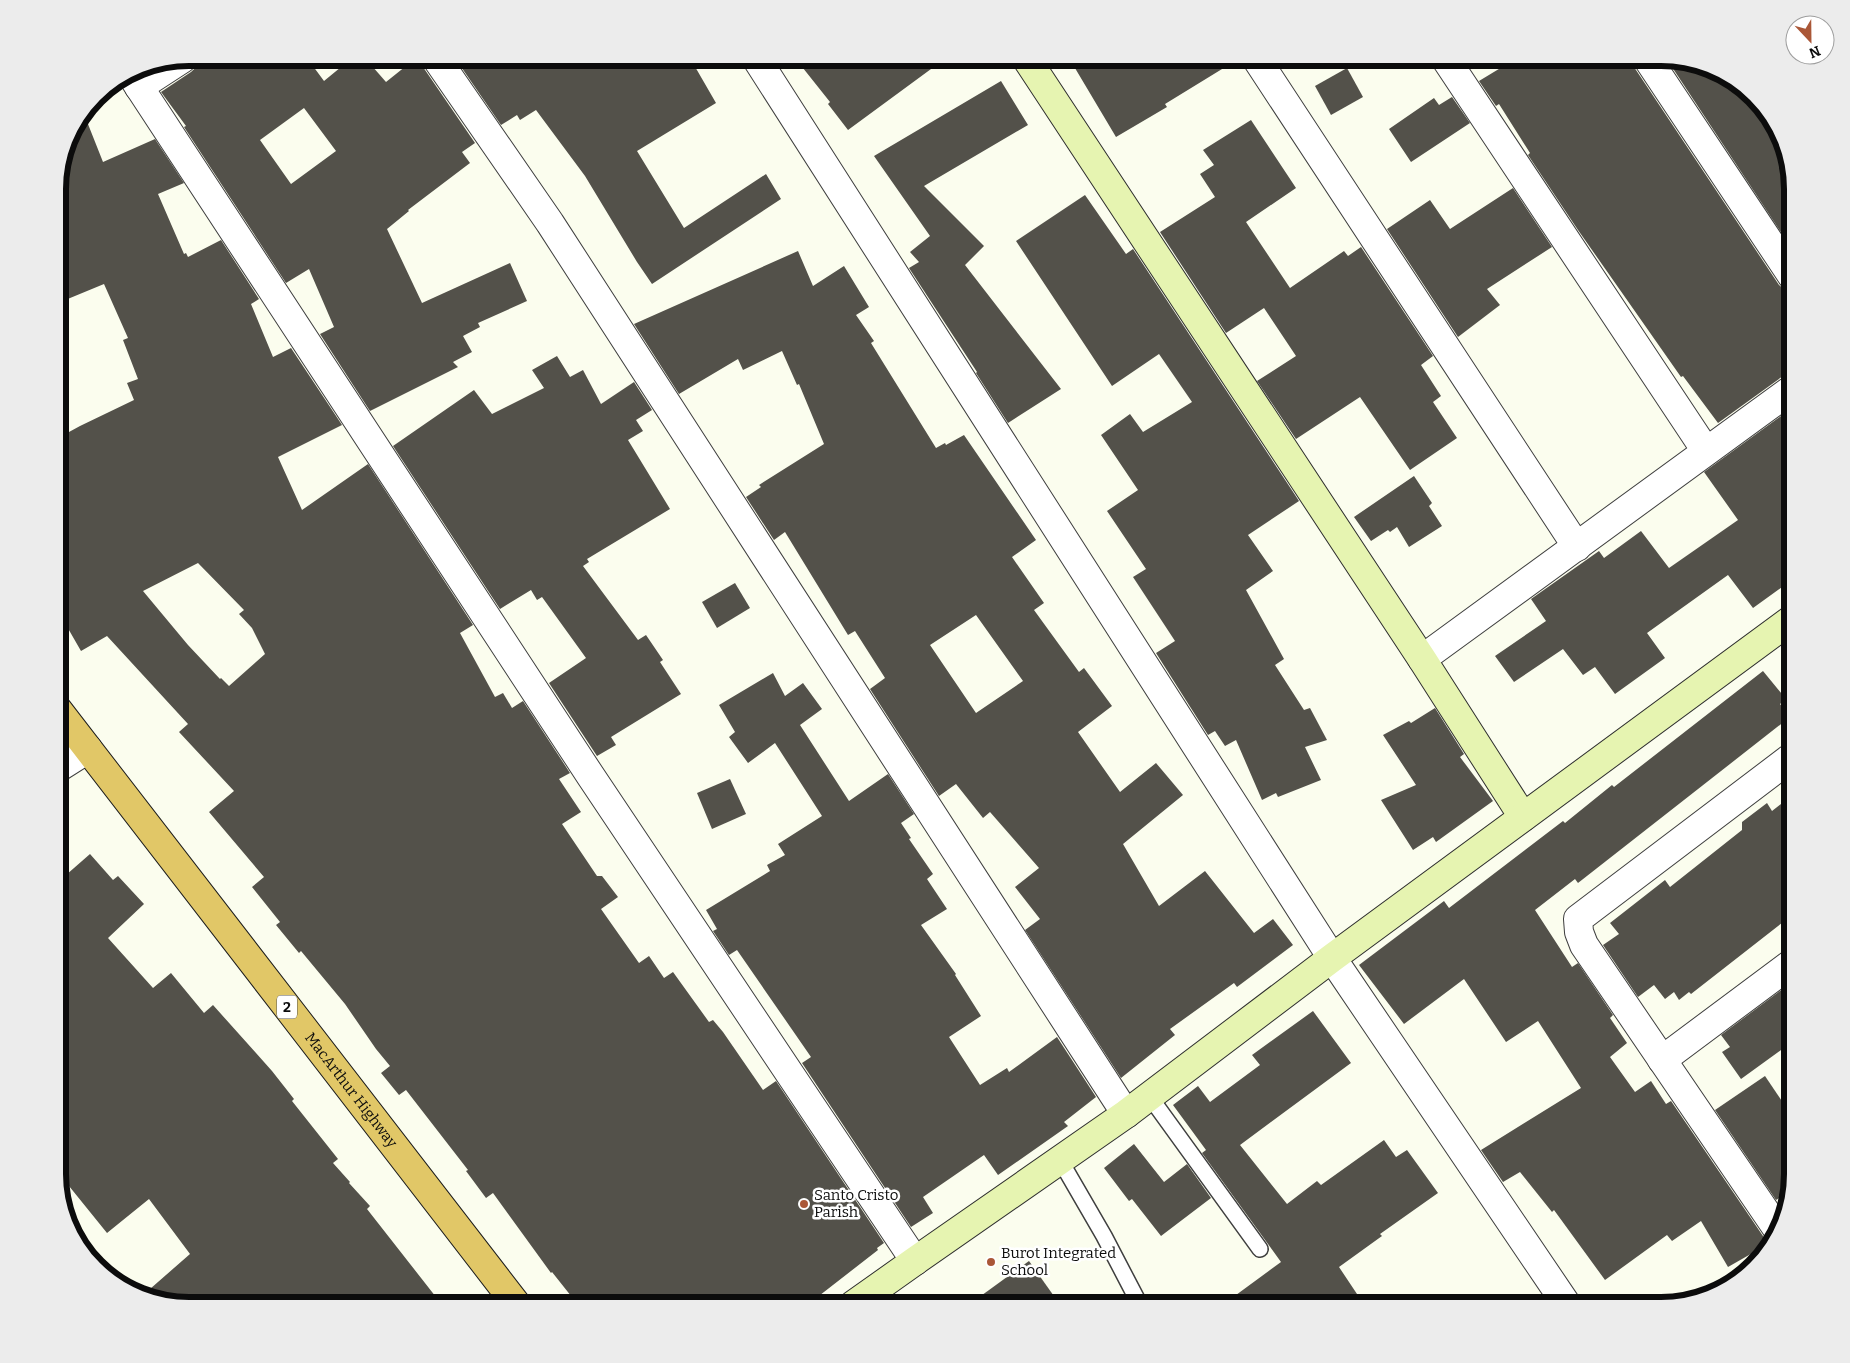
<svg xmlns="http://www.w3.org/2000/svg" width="1850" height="1363" font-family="Bitter,serif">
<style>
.building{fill:#53514a;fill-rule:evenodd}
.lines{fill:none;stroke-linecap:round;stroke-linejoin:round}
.lane-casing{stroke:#3f3f3f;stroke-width:18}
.street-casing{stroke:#3f3f3f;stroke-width:30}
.secondary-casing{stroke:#2e2e2e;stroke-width:30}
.highway-casing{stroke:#1d1d1d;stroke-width:30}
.lane{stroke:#fff;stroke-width:15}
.street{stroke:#fff;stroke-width:28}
.secondary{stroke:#e6f4b1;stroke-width:28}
.highway{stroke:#e1c767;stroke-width:28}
.poi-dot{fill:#aa5737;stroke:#fff;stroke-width:2}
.labels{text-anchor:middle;stroke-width:5;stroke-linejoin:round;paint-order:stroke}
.shield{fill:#fff;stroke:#555;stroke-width:1}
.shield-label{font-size:14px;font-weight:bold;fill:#0c0c0c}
.street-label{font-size:15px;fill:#0c0c0c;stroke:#fff}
.poi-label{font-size:15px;fill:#0c0c0c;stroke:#fff;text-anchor:start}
.rim{fill:none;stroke:#0c0c0c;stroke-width:6}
</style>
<rect width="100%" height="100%" fill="#fbfdee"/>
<g class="building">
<path d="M 206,58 L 307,58 L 324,81 L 352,58 L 365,58 L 386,82 L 416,58 L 421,58 L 423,67 L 475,143 L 462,152 L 470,163 L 408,210 L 409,211 L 387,229 L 422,303 L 510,263 L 527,301 L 478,323 L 480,327 L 463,336 L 472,352 L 453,362 L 458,367 L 370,411 L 320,334 L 334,327 L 309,269 L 286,283 L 184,127 L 186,126 L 161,92 L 191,72 ZM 304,108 L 336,151 L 291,184 L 260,140 Z"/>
<polygon points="455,58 690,58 716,103 637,151 684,228 766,174 781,199 652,284 637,262 585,176 536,110 520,120 517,115 501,125"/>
<polygon points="795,58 946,58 848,130 828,104 830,102"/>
<polygon points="1069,58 1240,58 1165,104 1167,107 1116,137"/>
<polygon points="1517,58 1632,58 1634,67 1779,285 1785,290 1792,292 1792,374 1783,376 1718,423 1683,376 1681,377 1578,230 1528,155 1530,153 1499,104 1496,106 1479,81"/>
<polygon points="1666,58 1703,65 1740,84 1779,131 1792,189 1792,249"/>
<polygon points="1347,68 1363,97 1331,115 1315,86"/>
<polygon points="1001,81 1028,125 924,186 984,246 965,265 1061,389 1008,423 976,373 977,372 909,268 919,262 910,252 930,236 874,156"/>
<polygon points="1452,97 1470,123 1411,162 1389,129 1434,98 1439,105"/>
<path d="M 84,114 L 103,162 L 155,139 L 184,183 L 158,194 L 184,254 L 186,253 L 188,257 L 221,240 L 259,299 L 251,304 L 273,357 L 291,348 L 342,425 L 278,457 L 302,510 L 368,464 L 473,625 L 460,633 L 495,697 L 503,693 L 512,708 L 523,701 L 570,773 L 559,779 L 581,812 L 562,824 L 597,876 L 602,876 L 618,897 L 601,909 L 639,963 L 649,956 L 664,978 L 673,972 L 709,1022 L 713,1020 L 723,1032 L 763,1090 L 776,1081 L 884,1243 L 877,1248 L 878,1250 L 806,1306 L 579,1306 L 552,1272 L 551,1273 L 493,1193 L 486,1198 L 466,1171 L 468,1170 L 406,1090 L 399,1095 L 381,1073 L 390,1066 L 376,1049 L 345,1004 L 301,951 L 299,953 L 276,925 L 280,922 L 252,887 L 264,877 L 209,812 L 234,791 L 179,732 L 188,724 L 107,636 L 81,651 L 58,611 L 58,438 L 80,426 L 134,400 L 127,383 L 138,379 L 123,340 L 128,338 L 104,284 L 58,303 L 58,181 L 68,139 ZM 198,563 L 244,610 L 239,614 L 252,628 L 265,654 L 229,686 L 221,678 L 220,679 L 188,645 L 143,591 Z"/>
<polygon points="1251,120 1296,188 1246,222 1290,288 1344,251 1348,256 1361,247 1433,356 1421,365 1441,396 1433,402 1457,438 1410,470 1360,397 1296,439 1257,381 1296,356 1264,308 1226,333 1160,232 1215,197 1200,174 1214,165 1203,150"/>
<polygon points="1513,188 1552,247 1487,289 1500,305 1458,337 1387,229 1430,200 1450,229"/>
<polygon points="1085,195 1126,254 1133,249 1299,501 1248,535 1273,571 1246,590 1284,659 1275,665 1304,710 1310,708 1327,740 1305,747 1321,780 1278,797 1276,793 1262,800 1236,740 1225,746 1215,731 1208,735 1156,653 1175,641 1133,577 1146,569 1107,511 1138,490 1101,435 1130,414 1143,432 1192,402 1159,354 1112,386 1016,241"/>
<path d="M 798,251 L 813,286 L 844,266 L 869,307 L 856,315 L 874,341 L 871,343 L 936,448 L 945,443 L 946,445 L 964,435 L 1036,540 L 1012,557 L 1044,603 L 1034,610 L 1079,672 L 1084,668 L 1112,706 L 1078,732 L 1120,792 L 1156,763 L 1183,795 L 1123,844 L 1159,906 L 1205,871 L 1254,933 L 1273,919 L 1293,945 L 1237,987 L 1234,983 L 1170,1029 L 1175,1035 L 1121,1078 L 1025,930 L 1040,919 L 1015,887 L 1039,868 L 990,812 L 983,818 L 956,784 L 939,796 L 870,689 L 885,678 L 855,631 L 848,635 L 785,532 L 774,540 L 746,497 L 761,487 L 759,485 L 824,444 L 799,384 L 797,385 L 782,351 L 743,370 L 738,359 L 679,394 L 634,324 ZM 976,615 L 1023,681 L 976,713 L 930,645 Z"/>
<polygon points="557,356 570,377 583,370 601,404 634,382 652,410 636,420 643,431 628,440 670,509 587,559 589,562 583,566 638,640 646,635 663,660 660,662 681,694 611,737 616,745 597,756 549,683 586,658 542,597 537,600 531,590 500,609 393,446 474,390 492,414 544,388 532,370"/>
<polygon points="1792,408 1792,580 1753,608 1728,575 1647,633 1665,658 1615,694 1595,667 1583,675 1563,649 1514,682 1495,656 1546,621 1531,599 1599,551 1604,558 1641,531 1669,568 1738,520 1704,472"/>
<polygon points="1414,476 1432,503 1429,506 1442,526 1409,547 1397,527 1390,532 1388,530 1371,541 1354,517"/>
<polygon points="735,583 750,608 717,628 702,602"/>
<polygon points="1763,671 1786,699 1780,704 1790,717 1578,883 1575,879 1535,910 1572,967 1578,963 1613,1015 1610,1018 1627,1043 1610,1057 1635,1092 1651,1081 1666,1104 1671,1101 1765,1239 1770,1243 1728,1267 1701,1221 1672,1241 1667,1235 1605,1280 1554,1210 1552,1212 1520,1172 1503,1182 1481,1150 1581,1088 1538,1021 1506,1042 1464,979 1404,1024 1359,965 1444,901 1449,908 1563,821 1565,823 1612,785 1614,787"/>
<polygon points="773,673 785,696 803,683 822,709 800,725 849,801 888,774 914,814 901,823 911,838 909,839 933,874 927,879 947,909 921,925 956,974 955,975 981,1016 949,1037 980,1085 1007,1068 1009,1072 1057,1037 1096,1097 1064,1122 1068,1126 998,1175 984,1155 923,1197 933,1213 911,1227 802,1063 811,1057 737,950 729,955 713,931 717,929 706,910 770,871 767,865 785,855 778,844 822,816 775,743 748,763 729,737 735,732 719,705"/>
<polygon points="1435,708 1464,754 1460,757 1493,801 1436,842 1433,837 1413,850 1381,800 1416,785 1383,735 1409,721 1411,723"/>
<polygon points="730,779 746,814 712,829 697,793"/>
<polygon points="1767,803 1772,811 1781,804 1792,819 1792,915 1691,994 1689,992 1679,1000 1674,992 1665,999 1654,985 1638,997 1603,945 1619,934 1610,923 1665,880 1670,887 1742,830 1742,822"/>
<polygon points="90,854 113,880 118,876 144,904 108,938 153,988 171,973 204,1013 213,1005 272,1071 294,1099 292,1101 338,1159 333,1163 350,1182 349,1183 370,1206 367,1209 443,1306 189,1306 147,1299 142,1296 190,1254 149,1199 107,1233 69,1186 60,1189 58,1182 58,882"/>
<polygon points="1792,982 1792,1042 1741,1079 1722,1052 1730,1047 1721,1035"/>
<polygon points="1313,1011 1351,1063 1240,1145 1287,1204 1317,1181 1321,1185 1384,1140 1396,1157 1407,1150 1438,1193 1380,1234 1382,1236 1339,1267 1365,1306 1221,1306 1281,1262 1202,1153 1206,1150 1173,1105 1198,1086 1210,1102 1260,1065 1252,1055"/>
<polygon points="1765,1076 1792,1116 1792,1174 1790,1191 1776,1200 1715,1110"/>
<polygon points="1134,1144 1164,1182 1187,1164 1211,1198 1161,1236 1132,1199 1129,1201 1104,1168"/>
<polygon points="1029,1261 1061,1306 967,1306"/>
</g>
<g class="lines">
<g class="lane-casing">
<g id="lane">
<polyline points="1150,1097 1260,1249"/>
<polyline points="1060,1160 1104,1236 1140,1305"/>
</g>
</g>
<g class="street-casing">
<g id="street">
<polyline points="436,58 550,223 1126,1114"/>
<polyline points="756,58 1332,958 1567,1305"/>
<polyline points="1256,58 1577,547"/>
<polyline points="1445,58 1706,451"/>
<polyline points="1647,58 1792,276"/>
<polyline points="130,73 590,775 915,1261"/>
<polyline points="139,87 182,59"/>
<polyline points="1422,659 1792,389"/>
<polyline points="58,768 88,749"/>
<polyline points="1662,1060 1792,963"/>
<polyline points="1778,1230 1584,945 1579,932 1578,919 1789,759 1792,758"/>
</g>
</g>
<g class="secondary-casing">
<g id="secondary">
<polyline points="1026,58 1422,659 1523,817"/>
<polyline points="853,1305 915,1261 1126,1114 1332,958 1792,619"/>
</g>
</g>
<g class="highway-casing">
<g id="highway">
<path id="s1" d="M 58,710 L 517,1305"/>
</g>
</g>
<use href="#lane" class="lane"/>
<use href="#street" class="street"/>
<use href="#secondary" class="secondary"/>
<use href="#highway" class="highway"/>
</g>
<g class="poi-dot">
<circle cx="804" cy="1204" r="5"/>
<circle cx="991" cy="1262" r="5"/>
</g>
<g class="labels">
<rect class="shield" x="277" y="995.5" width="20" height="23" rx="4"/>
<g class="shield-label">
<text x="287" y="1012">2</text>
</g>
<g class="street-label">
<text dy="5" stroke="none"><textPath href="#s1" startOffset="480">MacArthur Highway</textPath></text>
</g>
<g class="poi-label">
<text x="814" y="1200">Santo Cristo<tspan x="814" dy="17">Parish</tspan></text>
<text x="1001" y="1258">Burot Integrated<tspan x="1001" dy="17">School</tspan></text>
</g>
</g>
<path d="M0 0H1850V1363H0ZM189 66H1661A123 123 0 0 1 1784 189V1174A123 123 0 0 1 1661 1297H189A123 123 0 0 1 66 1174V189A123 123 0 0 1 189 66Z" fill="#ececec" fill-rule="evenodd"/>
<path class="rim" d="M189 66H1661A123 123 0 0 1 1784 189V1174A123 123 0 0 1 1661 1297H189A123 123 0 0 1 66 1174V189A123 123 0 0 1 189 66Z"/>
<g transform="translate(1810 40) rotate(158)"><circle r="24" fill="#ffffff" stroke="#9e9e9e"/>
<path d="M0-4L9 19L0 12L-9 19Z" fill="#aa5737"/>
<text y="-8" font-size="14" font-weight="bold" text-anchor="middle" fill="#0c0c0c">N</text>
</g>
</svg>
